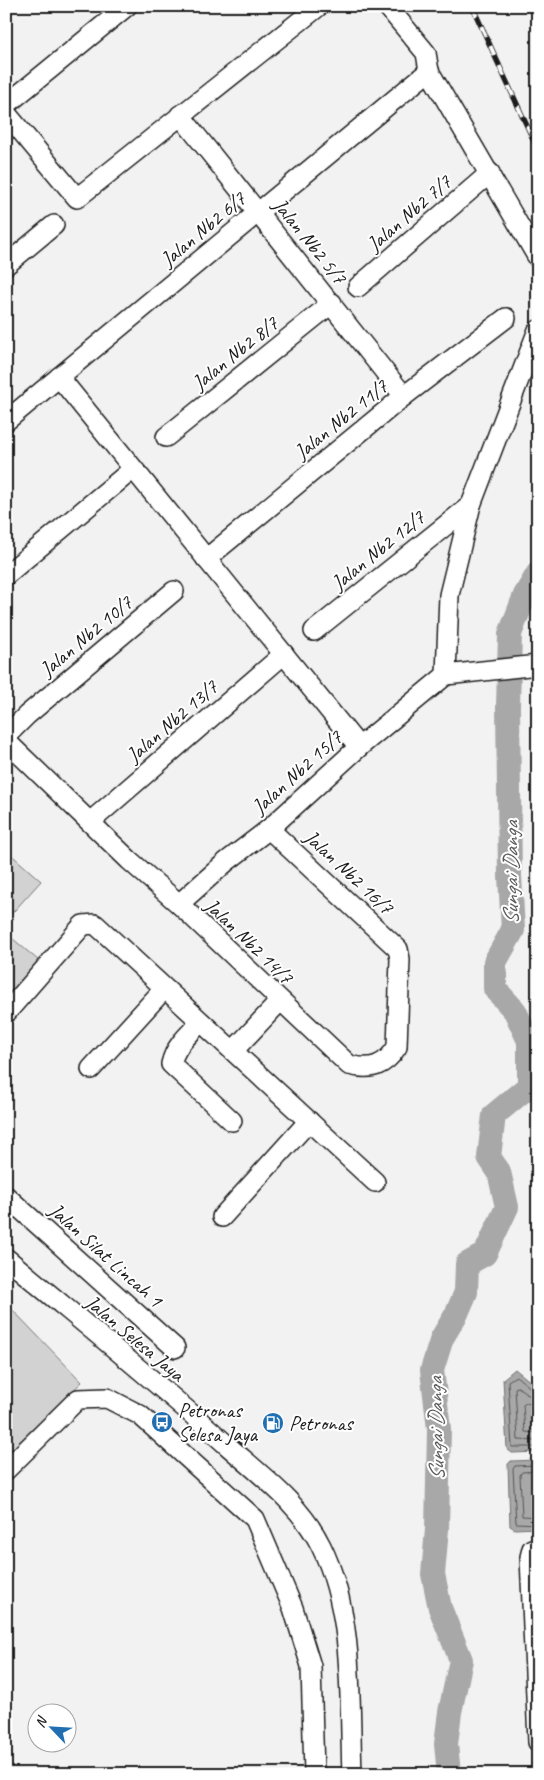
<svg xmlns="http://www.w3.org/2000/svg" width="544" height="1780" font-family="Caveat,sans-serif">
<style>
.green{fill:#d2d2d2;stroke:#777}
.water{fill:#a8a8a8;stroke:#707070}
.lines{fill:none;stroke-linecap:round;stroke-linejoin:round}
.shore{stroke:#545454;stroke-width:1}
.river{stroke:#a8a8a8;stroke-width:24}
.minor-casing{stroke:#1c1c1c;stroke-width:22}
.minor{stroke:#fff;stroke-width:19}
.rail-casing{stroke:#1c1c1c;stroke-width:5.5}
.rail{stroke:#fff;stroke-width:4;stroke-dasharray:11;stroke-linecap:butt}
.labels{text-anchor:middle;stroke-width:4;stroke-linejoin:round;paint-order:stroke}
.street-label{font-size:21px;fill:#1c1c1c;stroke:#fff}
.poi-label{font-size:21px;fill:#1c1c1c;stroke:#fff;text-anchor:start}
.water-label{font-size:22px;font-style:italic;fill:#5b5b5b;stroke:#fff}
</style>
<rect width="100%" height="100%" fill="#f2f2f2"/>
<filter id="ink" filterUnits="userSpaceOnUse"><feTurbulence type="fractalNoise" baseFrequency=".02" numOctaves="2"/><feDisplacementMap in="SourceGraphic" scale="10" xChannelSelector="R" yChannelSelector="G"/><feConvolveMatrix kernelMatrix="1 2 1 2 8 2 1 2 1" color-interpolation-filters="sRGB"/></filter>
<g filter="url(#ink)">
<g class="green">
<polygon points="6,850 41,881 6,920"/>
<polygon points="6,933 39,961 6,998"/>
<polygon points="6,1303 82,1382 6,1455"/>
</g>
<g class="water">
<polygon points="515,1369 538,1388 538,1452 512,1453 507,1449 503,1379"/>
<polygon points="538,1460 538,1528 515,1529 510,1526 508,1464 511,1461"/>
</g>
<g class="lines">
<g class="shore">
<polyline points="538,1391 533,1390 516,1376 508,1381 512,1447 538,1447"/>
<polyline points="538,1398 530,1396 518,1387 515,1388 518,1440 538,1441"/>
<polyline points="538,1405 526,1403 523,1405 525,1432 538,1433"/>
<polyline points="538,1465 515,1466 513,1469 516,1523 538,1524"/>
<polyline points="538,1471 522,1472 520,1475 522,1516 538,1517"/>
</g>
<polyline class="river" points="449,1774 446,1744 450,1712 461,1660 440,1608 433,1574 437,1529 439,1429 432,1370 442,1338 457,1313 466,1292 467,1264 485,1254 507,1207 499,1172 489,1157 494,1115 529,1086 529,1041 515,1011 495,989 495,962 513,930 510,876 508,706 510,634 525,595 538,573"/>
<g class="minor-casing">
<g id="minor">
<polyline points="387,6 426,53 429,71 538,258"/>
<polyline points="6,105 127,6"/>
<polyline points="6,113 77,198 319,6"/>
<polyline points="180,115 404,396"/>
<polyline points="6,265 54,225"/>
<polyline points="358,287 490,173"/>
<polyline points="538,330 471,505 449,595 446,675 538,665"/>
<polyline points="59,377 359,747"/>
<polyline points="6,421 429,71"/>
<polyline points="166,437 332,303"/>
<polyline points="206,559 404,396 506,318"/>
<polyline points="6,575 133,469"/>
<polyline points="314,631 471,505"/>
<polyline points="6,736 27,715 174,591"/>
<path d="M 6,741 L 129,860 L 179,904 L 349,1065 C 371,1071 385,1066 397,1047 L 400,959 L 398,949 L 269,829"/>
<polyline points="90,822 284,654"/>
<polyline points="179,904 226,862 269,829 359,747 446,675"/>
<polyline points="6,1013 83,925 95,924 375,1182"/>
<path d="M 201,1022 C 188,1035 175,1046 171,1064 L 232,1121"/>
<polyline points="234,1050 280,1001"/>
<polyline points="91,1069 164,989"/>
<polyline points="6,1196 175,1348"/>
<polyline points="222,1217 309,1121"/>
<path d="M 6,1258 C 81,1321 157,1382 229,1447 C 263,1477 301,1505 321,1546 C 355,1615 349,1699 352,1774"/>
<polyline points="6,1470 78,1399 107,1398 140,1415 255,1519 293,1608 311,1666 314,1774"/>
<polyline points="538,1547 532,1549 530,1557 538,1742"/>
</g>
</g>
<use href="#minor" class="minor"/>
<g class="rail-casing">
<polyline id="rail" points="472,6 538,150"/>
</g>
<use href="#rail" class="rail"/>
</g>
</g>
<defs>
<g id="bus-disc" transform="scale(1.125)"><circle r="9.5" fill="#1f6fb2" stroke="#fff"/><path d="M-5-6H5V4H4V6H2V4H-2V6H-4V4H-5ZM-3.5-4V0h7V-4ZM-3.5 1.2v1.5H-2V1.2ZM2 1.2v1.5H3.5V1.2Z" fill="#fff"/></g>
<g id="fuel-disc" transform="scale(1.125)"><circle r="9.5" fill="#1f6fb2" stroke="#fff"/><path d="M-5.5-6h7V0h2V4h1.3V-2.5L3-4.5l.8-.8L6-3V5H2.5V1h-1V6h-7ZM-4.2-4.7v3.2H.2V-4.7Z" fill="#fff"/></g>
</defs>
<g fill-rule="evenodd">
<use href="#bus-disc" x="162" y="1422"/>
<use href="#fuel-disc" x="273" y="1423"/>
</g>
<g class="labels">
<g class="street-label">
<text transform="translate(409 213) rotate(-41)" y="7">Jalan Nb2 7/7</text>
<text transform="translate(203 229) rotate(-40)" y="7">Jalan Nb2 6/7</text>
<text transform="translate(310 241) rotate(51)" y="7">Jalan Nb2 5/7</text>
<text transform="translate(235 353) rotate(-39)" y="7">Jalan Nb2 8/7</text>
<text transform="translate(341 419) rotate(-39)" y="7">Jalan Nb2 11/7</text>
<text transform="translate(378 550) rotate(-39)" y="7">Jalan Nb2 12/7</text>
<text transform="translate(86 636) rotate(-40)" y="7">Jalan Nb2 10/7</text>
<text transform="translate(172 721) rotate(-41)" y="7">Jalan Nb2 13/7</text>
<text transform="translate(297 772) rotate(-42)" y="7">Jalan Nb2 15/7</text>
<text transform="translate(349 872) rotate(43)" y="7">Jalan Nb2 16/7</text>
<text transform="translate(249 941) rotate(44)" y="7">Jalan Nb2 14/7</text>
<text transform="translate(106 1255) rotate(42)" y="7">Jalan Silat Lincah 1</text>
<text transform="translate(135 1338) rotate(40)" y="7">Jalan Selesa Jaya</text>
</g>
<g class="poi-label">
<text x="178" y="1417">Petronas<tspan x="178" dy="24">Selesa Jaya</tspan></text>
<text x="289" y="1430">Petronas</text>
</g>
<g class="water-label">
<text transform="translate(510 873) rotate(-90)" y="8">Sungai Danga</text>
<text transform="translate(435 1429) rotate(-91)" y="8">Sungai Danga</text>
</g>
</g>
<rect width="544" height="1780" fill="none" stroke="#fff" stroke-width="25"/>
<rect x="12" y="12" width="519" height="1755" fill="none" stroke="#1c1c1c" stroke-width="2" filter="url(#ink)"/>
<g transform="translate(52 1728) rotate(295)"><circle r="24" fill="#ffffff" stroke="#a4a4a4"/>
<path d="M0-4L9 19L0 12L-9 19Z" fill="#1f6fb2"/>
<text y="-8" font-size="14" font-weight="bold" text-anchor="middle" fill="#1c1c1c">N</text>
</g>
</svg>
